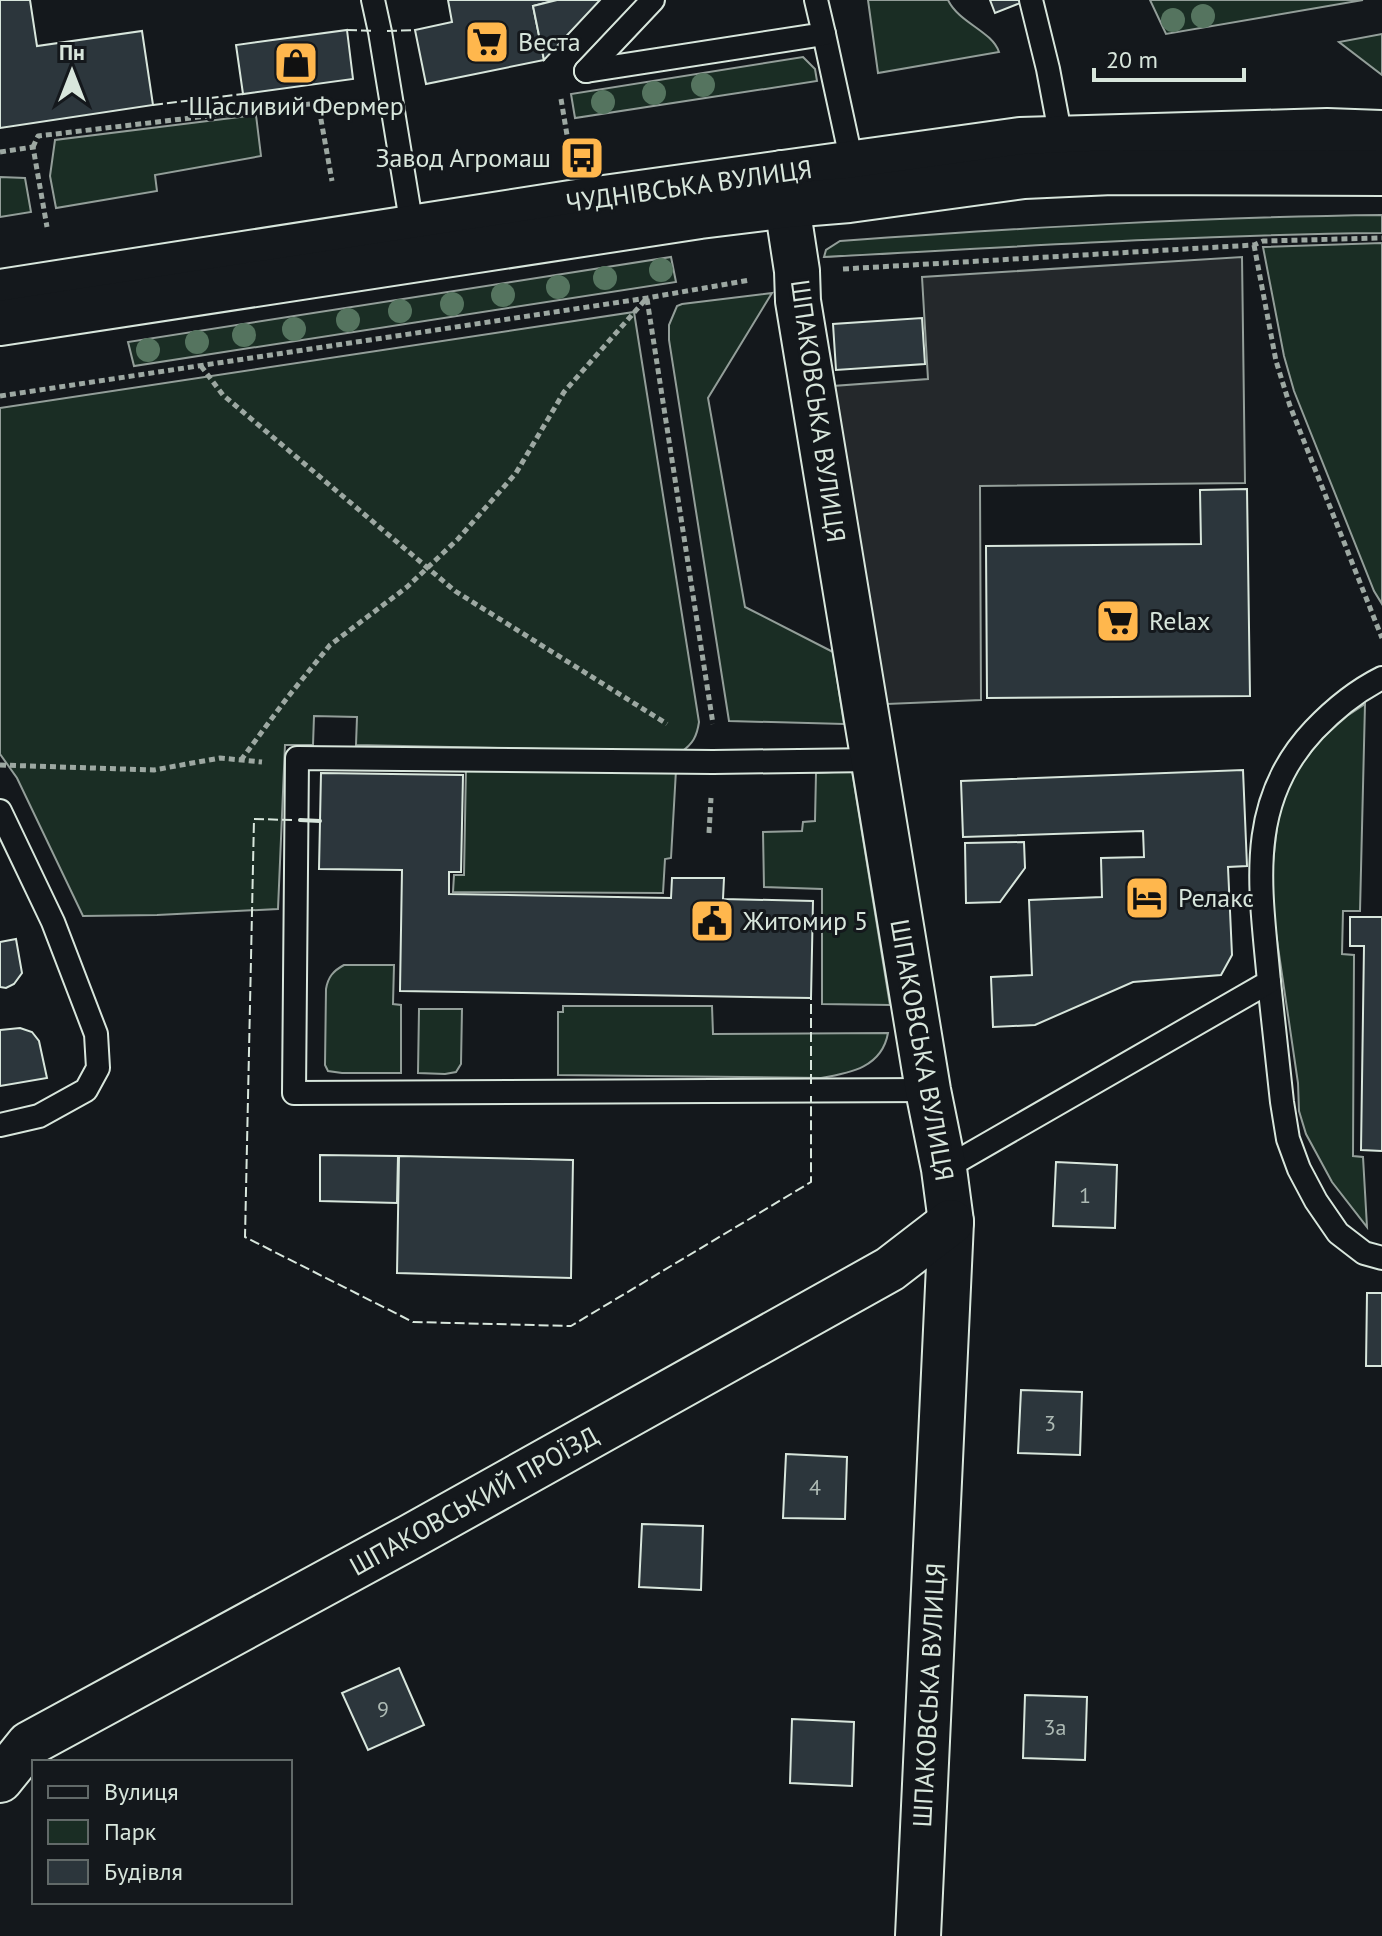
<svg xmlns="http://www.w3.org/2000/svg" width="1382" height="1936" font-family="'PT Sans',sans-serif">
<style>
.green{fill:#1a2d24;stroke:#939e99;stroke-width:2}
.parking{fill:#24282b;stroke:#939e99;stroke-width:2}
.building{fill:#2c363c;stroke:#d8e6dc;stroke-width:2}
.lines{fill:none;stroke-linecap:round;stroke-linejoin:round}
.service-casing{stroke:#d8e6dc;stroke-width:26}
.minor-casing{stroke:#d8e6dc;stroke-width:48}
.primary-casing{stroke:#d8e6dc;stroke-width:48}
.path{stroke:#9da8a2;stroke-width:5;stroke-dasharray:6 4;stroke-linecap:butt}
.service{stroke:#14181c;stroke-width:22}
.minor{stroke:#14181c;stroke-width:44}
.primary{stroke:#14181c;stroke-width:44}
.fence{stroke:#d8e6dc;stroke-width:2;stroke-dasharray:10 4;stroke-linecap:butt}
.wall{stroke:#d8e6dc;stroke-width:4}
.tree{fill:#55745f}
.labels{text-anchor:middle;stroke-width:6;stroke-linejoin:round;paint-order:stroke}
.number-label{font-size:22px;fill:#adbab4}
.poi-label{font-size:26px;fill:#d8e6dc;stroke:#14181c;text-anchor:start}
.street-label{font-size:26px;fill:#d8e6dc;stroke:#14181c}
</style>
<rect width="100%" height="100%" fill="#14181c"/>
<g class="green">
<path d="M 868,0 L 948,0 C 959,23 992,31 999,52 L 878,73 Z"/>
<polygon points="1150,0 1363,0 1166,34"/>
<polygon points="1382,34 1382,75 1339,42"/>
<polygon points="803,57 815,69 817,81 575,118 571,94"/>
<polygon points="256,115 261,156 155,175 157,191 56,208 50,176 55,140"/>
<polygon points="0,177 25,178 31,212 0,217"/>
<path d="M 1382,215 L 1382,233 C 1196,235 1010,247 824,257 L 826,250 L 840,241 C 1021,228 1201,217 1382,215 Z"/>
<polygon points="1382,243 1382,604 1374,591 1294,391 1284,356 1263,247"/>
<polygon points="671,257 676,282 134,366 128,342"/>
<polygon points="772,293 708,398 745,607 833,652 844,724 729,721 669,340 669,325 677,306 682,304"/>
<path d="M 634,312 L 699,722 C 697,736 693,744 681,752 L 356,745 L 357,717 L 314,716 L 313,745 L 285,745 L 278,909 L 157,915 L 83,916 L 17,778 L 0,754 L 0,408 Z"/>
<polygon points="1365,704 1360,911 1343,911 1342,954 1354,955 1353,1156 1363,1157 1367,1227 1332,1182 1306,1134 1299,1111 1298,1083 1274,920 1272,872 1279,809 1291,777 1322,738 1347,716"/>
<polygon points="466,767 676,770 671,858 665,859 663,893 453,892 454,875 464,875"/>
<polygon points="852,771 890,1005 822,1004 822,889 764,887 763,832 802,831 803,822 815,821 816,773"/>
<path d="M 344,965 L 394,965 L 393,1004 L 401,1005 L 401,1073 L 342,1073 L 328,1071 L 325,1065 L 326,989 C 328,977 333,971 344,965 Z"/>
<path d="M 563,1006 L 712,1006 L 713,1034 L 888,1033 C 882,1067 851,1073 821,1078 L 558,1075 L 558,1012 L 563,1012 Z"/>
<polygon points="419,1009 462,1009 461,1064 456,1072 445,1074 418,1073"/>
</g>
<polygon class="parking" points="1242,257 1245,483 980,486 981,700 887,704 833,386 928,379 922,277"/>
<g class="building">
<polygon points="0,0 30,0 37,46 142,31 153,105 0,128"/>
<polygon points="448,0 557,0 533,6 544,60 426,84 415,30 452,22"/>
<polygon points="600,0 544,60 533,6 557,0"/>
<polygon points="990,0 1028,0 995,13"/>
<polygon points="347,30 353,79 243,94 236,45"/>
<polygon points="922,318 925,364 836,370 833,324"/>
<polygon points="1247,489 1250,696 987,698 986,546 1201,544 1200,490"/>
<polygon points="1243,770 1247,866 1228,867 1232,955 1221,975 1133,982 1035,1025 993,1027 991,977 1032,975 1029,900 1102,897 1101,858 1144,857 1143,831 963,837 961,781"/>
<polygon points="321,773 463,775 461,872 449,872 449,894 671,898 672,878 724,878 723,899 813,901 811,998 400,991 402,870 319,869"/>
<polygon points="1024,842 1025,868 1000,902 966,903 965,843"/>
<polygon points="1350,917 1382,917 1382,1151 1361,1150 1364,946 1350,946"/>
<polygon points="16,939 22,973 14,984 6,988 0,987 0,942"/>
<polygon points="20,1028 32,1032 39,1041 47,1078 0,1086 0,1030"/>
<polygon points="320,1155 398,1156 397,1203 320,1201"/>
<polygon points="399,1156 573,1160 571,1278 397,1273"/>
<polygon points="1056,1162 1117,1165 1115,1228 1053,1226"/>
<polygon points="1367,1293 1382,1293 1382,1366 1366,1366"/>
<polygon points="1021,1390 1082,1392 1080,1455 1018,1453"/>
<polygon points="786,1454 847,1457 845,1519 783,1518"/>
<polygon points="642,1524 703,1526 701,1590 639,1587"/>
<polygon points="399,1668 424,1725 368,1750 342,1693"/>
<polygon points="1025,1695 1087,1697 1085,1760 1023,1758"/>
<polygon points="792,1719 854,1722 852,1786 790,1783"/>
</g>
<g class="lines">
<g class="service-casing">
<g id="service">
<polyline points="373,0 380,32 412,227"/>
<polyline points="1031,0 1048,69 1061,138"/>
<polyline points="824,34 852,163"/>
<polyline points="586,71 824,34 816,0"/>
<polyline points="586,71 653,0"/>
<polyline points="873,760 713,762 297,758 294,1093 928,1090"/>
<polyline points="0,811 53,922 96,1034 98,1068 86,1090 39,1116 0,1125"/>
<polyline points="1269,982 1282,1102 1288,1139 1299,1169 1316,1201 1338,1233 1364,1253 1382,1258"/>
<path d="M 944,1169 L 1269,982 C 1261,890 1244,804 1314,730 C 1334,709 1356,691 1382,678"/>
</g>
</g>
<g class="minor-casing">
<g id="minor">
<polyline points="782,173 797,271 798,301 928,1090 944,1169 951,1222 918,1936"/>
<polyline points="0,1780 29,1744 410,1537 890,1269 951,1222"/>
</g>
</g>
<g class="primary-casing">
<g id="primary">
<polyline points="0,292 590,200 1020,140 1327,131 1382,133"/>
<polyline points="0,323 700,216 788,205 849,200 1024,176 1112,172 1382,173"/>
</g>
</g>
<g class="path">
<polyline points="561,99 568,141"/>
<polyline points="33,147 38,136 318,103 332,181"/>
<polyline points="0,152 33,147 47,227"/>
<polyline points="1254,245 1276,361 1290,406 1382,638"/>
<polyline points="843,269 1254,245 1263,241 1382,238"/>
<polyline points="647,299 713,724"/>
<polyline points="201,366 223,395 455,591 667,724"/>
<polyline points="0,396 647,298 750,280"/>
<polyline points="241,760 287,698 330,645 407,587 458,539 516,473 564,392 646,299"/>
<polyline points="0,765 154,770 220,758 262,762"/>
<polyline points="709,833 711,798"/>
</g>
<use href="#service" class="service"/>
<use href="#minor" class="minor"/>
<use href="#primary" class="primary"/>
<g class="fence">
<polyline points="347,30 375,31"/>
<polyline points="387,31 415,30"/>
<polyline points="153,105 243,94"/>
<polyline points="292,820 254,819 245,1237 413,1322 571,1326 811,1182 811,1096"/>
<polyline points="811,1084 811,998"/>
</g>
<polyline class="wall" points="300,820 320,821"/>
</g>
<g class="tree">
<circle cx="1203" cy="16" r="12"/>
<circle cx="1173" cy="20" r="12"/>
<circle cx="703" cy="85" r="12"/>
<circle cx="654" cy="93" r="12"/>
<circle cx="603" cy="102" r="12"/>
<circle cx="661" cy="270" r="12"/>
<circle cx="605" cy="278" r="12"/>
<circle cx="558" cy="287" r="12"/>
<circle cx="503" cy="295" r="12"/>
<circle cx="452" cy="304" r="12"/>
<circle cx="400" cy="311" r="12"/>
<circle cx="348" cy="320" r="12"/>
<circle cx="294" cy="329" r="12"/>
<circle cx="244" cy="335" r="12"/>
<circle cx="197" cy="342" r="12"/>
<circle cx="148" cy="350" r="12"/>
</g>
<defs>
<g id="supermarket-square" transform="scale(2.3)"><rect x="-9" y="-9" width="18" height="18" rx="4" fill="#ffb74d" stroke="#14181c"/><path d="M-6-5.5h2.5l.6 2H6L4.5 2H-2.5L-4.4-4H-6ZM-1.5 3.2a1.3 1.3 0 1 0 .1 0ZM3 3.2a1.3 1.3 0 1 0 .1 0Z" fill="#111"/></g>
<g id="shop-square" transform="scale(2.3)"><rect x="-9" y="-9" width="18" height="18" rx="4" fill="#ffb74d" stroke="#14181c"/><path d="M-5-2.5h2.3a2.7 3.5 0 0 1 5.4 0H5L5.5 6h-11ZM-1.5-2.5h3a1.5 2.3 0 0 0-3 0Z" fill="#111"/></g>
<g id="bus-square" transform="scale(2.3)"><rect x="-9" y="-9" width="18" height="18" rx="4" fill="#ffb74d" stroke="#14181c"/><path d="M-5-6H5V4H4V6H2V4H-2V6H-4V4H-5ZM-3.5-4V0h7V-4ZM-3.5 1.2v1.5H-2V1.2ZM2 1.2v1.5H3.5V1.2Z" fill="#111"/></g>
<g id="hotel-square" transform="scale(2.3)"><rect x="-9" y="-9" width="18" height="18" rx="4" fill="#ffb74d" stroke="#14181c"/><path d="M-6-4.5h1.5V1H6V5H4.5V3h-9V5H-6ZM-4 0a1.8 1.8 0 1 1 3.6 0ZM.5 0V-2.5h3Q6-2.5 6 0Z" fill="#111"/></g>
<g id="civic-square" transform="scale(2.3)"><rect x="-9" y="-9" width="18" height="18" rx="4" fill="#ffb74d" stroke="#14181c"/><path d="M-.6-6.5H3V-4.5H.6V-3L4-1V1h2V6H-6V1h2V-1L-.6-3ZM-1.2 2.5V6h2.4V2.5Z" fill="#111"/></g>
</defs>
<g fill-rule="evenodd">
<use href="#supermarket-square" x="487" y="42"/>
<use href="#shop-square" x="296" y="63"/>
<use href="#bus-square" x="582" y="158"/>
<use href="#supermarket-square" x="1118" y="621"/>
<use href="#hotel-square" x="1147" y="898"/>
<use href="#civic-square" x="712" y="921"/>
</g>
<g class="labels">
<g class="number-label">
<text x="1085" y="1203">1</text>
<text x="1050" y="1431">3</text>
<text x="815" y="1495">4</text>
<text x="383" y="1717">9</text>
<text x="1055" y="1735">3а</text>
</g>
<g class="poi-label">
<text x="518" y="51">Веста</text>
<text x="296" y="115" text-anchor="middle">Щасливий Фермер</text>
<text x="551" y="167" text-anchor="end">Завод Агромаш</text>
<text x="1149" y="630">Relax</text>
<text x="1178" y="907">Релакс</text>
<text x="743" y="930">Житомир 5</text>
</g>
<g class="street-label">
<text transform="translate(689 186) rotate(-8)" y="9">ЧУДНІВСЬКА ВУЛИЦЯ</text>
<text transform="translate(818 411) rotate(82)" y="9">ШПАКОВСЬКА ВУЛИЦЯ</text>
<text transform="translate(922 1050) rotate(80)" y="9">ШПАКОВСЬКА ВУЛИЦЯ</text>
<text transform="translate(474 1501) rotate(-29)" y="9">ШПАКОВСЬКИЙ ПРОЇЗД</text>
<text transform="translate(929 1695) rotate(-87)" y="9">ШПАКОВСЬКА ВУЛИЦЯ</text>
</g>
</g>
<rect x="32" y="1760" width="260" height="144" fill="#14181c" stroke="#626a69" stroke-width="2"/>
<rect x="48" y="1786" width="40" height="12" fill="#14181c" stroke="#626a69" stroke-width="2"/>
<text x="104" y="1800" font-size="24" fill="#d8e6dc">Вулиця</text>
<rect x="48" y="1820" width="40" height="24" fill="#1a2d24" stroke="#626a69" stroke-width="2"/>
<text x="104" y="1840" font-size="24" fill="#d8e6dc">Парк</text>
<rect x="48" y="1860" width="40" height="24" fill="#2c363c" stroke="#626a69" stroke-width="2"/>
<text x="104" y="1880" font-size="24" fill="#d8e6dc">Будівля</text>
<g transform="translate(72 72)" stroke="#14181c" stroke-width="6" paint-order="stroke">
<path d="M0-6L14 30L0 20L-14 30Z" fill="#d8e6dc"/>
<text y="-12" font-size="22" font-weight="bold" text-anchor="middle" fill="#d8e6dc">Пн</text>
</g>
<path d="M1094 68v12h150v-12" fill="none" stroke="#d8e6dc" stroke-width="4"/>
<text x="1106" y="68" font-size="24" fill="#d8e6dc" stroke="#14181c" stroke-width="6" paint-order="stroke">20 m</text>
</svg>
